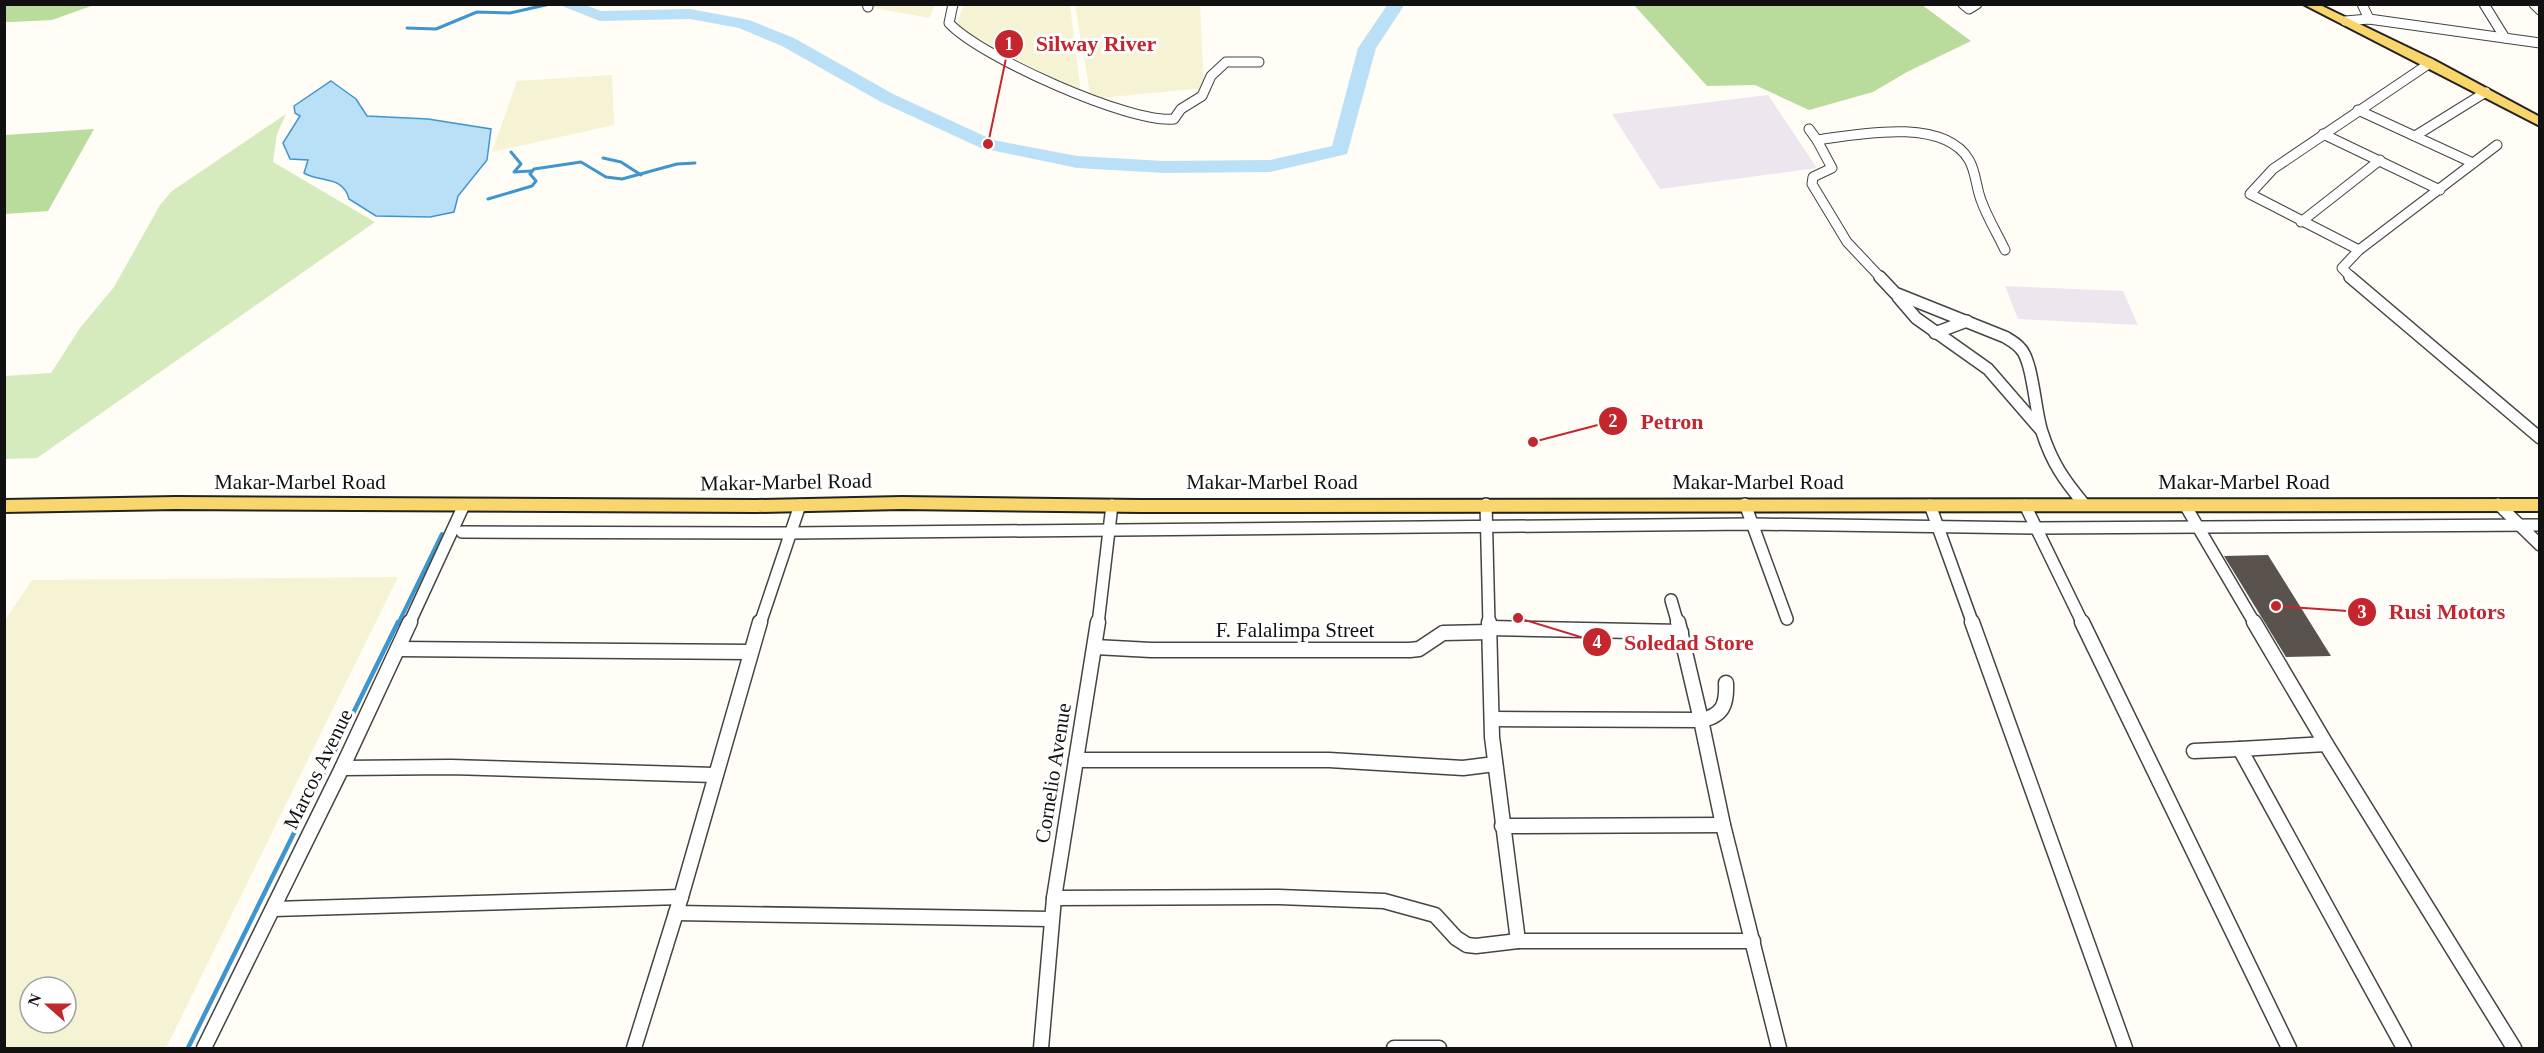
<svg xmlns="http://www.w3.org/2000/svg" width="2544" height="1053" font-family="Georgia,serif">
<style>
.industrial{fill:#eee6ef}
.farmland{fill:#f6f3d4;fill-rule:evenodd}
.green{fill:#d5ebbd}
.forest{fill:#b9dc9c}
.water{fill:#b9e0f7;stroke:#3f96cf;stroke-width:1.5}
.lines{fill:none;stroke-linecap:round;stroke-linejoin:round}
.stream-far2{stroke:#3f96cf;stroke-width:3}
.stream-far1{stroke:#3f96cf;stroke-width:4}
.stream{stroke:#3f96cf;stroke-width:4.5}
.river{fill:#b9e0f7;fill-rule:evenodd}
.building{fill:#5a524d}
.minor-far2-casing{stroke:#444;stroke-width:11}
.minor-far1-casing{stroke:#444;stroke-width:14}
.minor-casing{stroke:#444;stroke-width:17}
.major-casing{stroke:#222;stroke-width:4}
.minor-far2{stroke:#fff;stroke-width:9}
.minor-far1{stroke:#fff;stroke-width:11}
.minor{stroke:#fff;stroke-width:14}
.major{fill:#f9d66b;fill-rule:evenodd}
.labels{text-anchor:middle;stroke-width:6;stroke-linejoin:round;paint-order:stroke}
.street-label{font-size:21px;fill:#111;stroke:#fff}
.leader{fill:none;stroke:#c4262e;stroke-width:2}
.callout-dot{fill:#c4262e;stroke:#fff;stroke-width:2}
.mark-label{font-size:18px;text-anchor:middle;font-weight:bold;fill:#fff}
.callout-label{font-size:22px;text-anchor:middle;font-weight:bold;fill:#c4262e;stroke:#fff;stroke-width:6;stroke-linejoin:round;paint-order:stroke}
</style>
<rect width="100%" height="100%" fill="#fffdf5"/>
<g class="industrial">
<polygon points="1768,95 1817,168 1660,189 1612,114"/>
<polygon points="2005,286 2123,291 2138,325 2018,319"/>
</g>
<g class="farmland">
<polygon points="872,4 935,5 929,18 869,7"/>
<polygon points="964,5 1070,5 1081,94 956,26"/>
<polygon points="1075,5 1200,5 1204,88 1091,99"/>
<polygon points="612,75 614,125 492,152 517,81"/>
<path d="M 398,577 L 166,1048 L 5,1048 L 5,620 L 32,580 ZM 30,987 L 66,987 L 66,1023 L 30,1023 Z"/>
</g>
<polygon class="green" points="286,114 277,134 273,162 375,222 37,458 5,459 5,376 51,373 80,328 114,287 160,205 172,191"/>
<g class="forest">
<polygon points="5,4 94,4 94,5 52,20 11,22 5,22"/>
<polygon points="1634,5 1922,5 1971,41 1907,72 1873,92 1809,110 1755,85 1707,86"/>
<polygon points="94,129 48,211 5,214 5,135"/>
</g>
<path class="water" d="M 331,81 L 356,99 L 367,116 L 428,119 L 491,129 L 487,160 L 458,196 L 454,212 L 430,217 L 376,216 L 349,199 C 343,175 320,183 304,173 L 308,160 L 290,159 L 283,143 L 300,116 L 295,113 L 294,106 Z"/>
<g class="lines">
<g class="stream-far2">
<polyline points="407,28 436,29 477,12 510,13 550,4"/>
<polyline points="511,152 521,164 514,172 531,171"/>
<polyline points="603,158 621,162 641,175"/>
<polyline points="488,199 532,186 536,181 530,174 534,169 581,162 606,177 622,179 677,164 695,163"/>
</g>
<polyline class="stream-far1" points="398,624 442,534"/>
<polyline class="stream" points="188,1048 398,622"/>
<polygon class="river" points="557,4 583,4 601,11 690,9 749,20 794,38 893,94 993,140 1077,156 1164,161 1270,160 1332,146 1358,48 1388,4 1405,4 1376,48 1347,154 1270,172 1164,173 1077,168 981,148 881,102 782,46 739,28 690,19 600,21"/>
</g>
<polygon class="building" points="2268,555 2331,656 2286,657 2224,556"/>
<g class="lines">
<g class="minor-far2-casing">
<g id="minor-far2">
<polyline points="867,4 868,7"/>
<path d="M 953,4 L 949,23 C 979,56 1130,124 1174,119 L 1181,109 L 1202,96 L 1211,76 L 1226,62 L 1259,62"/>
<polyline points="1963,4 1969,9 1977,4"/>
<polyline points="2362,4 2369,19"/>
<polyline points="2484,4 2505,38"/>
<polyline points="2534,4 2540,10"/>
<polyline points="2345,21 2369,19 2540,43"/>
<polyline points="2358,110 2473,163"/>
<polyline points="1809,129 1817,140"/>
<polyline points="2323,134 2440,190"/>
<polyline points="2415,136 2486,92"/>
<polyline points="2301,222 2380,160"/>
<polyline points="2359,250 2250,194 2273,169 2430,63"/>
<path d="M 1881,278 L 1847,242 L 1812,184 L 1813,177 L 1832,168 L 1817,140 C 1858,134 1944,117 1969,160 C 1976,172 1976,187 1981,200 C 1987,217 1997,233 2005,250"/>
<polyline points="2352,278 2342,268 2359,250 2497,145"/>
</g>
</g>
<g class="minor-far1-casing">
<g id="minor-far1">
<path d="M 1880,277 L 1895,293 L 2005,337 C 2010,340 2016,343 2020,348 C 2033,360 2035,412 2042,432 C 2052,463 2064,480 2084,504"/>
<polyline points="2350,277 2540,438"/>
<polyline points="1898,297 1916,318 1988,369 2040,429"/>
<polyline points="1935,333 1967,321"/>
<polyline points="1486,504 1489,624"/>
<polyline points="1745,504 1787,619"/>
<polyline points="2498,504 2540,545"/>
<polyline points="1930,505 1973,624"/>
<polyline points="2025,505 2083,624"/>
<polyline points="2185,505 2255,624"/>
<polyline points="462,532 790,533 1752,524 2036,528 2540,525"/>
<polyline points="1671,600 1678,624"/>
<polyline points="409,624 464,505"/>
<polyline points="760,624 800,505"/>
<polyline points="1098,624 1112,505"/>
</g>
</g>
<g class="minor-casing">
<g id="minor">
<polyline points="1489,622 1492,737 1518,941"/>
<polyline points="1972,622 2125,1048"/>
<polyline points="2082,622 2289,1048"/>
<polyline points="2254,622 2326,744 2514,1048"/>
<polyline points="1489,628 1681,632"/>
<polyline points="1095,647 1151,650 1410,650 1419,649 1443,633 1489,632"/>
<polyline points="398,649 750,652"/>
<path d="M 1726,683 C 1727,704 1723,716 1701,720 L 1723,825 L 1779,1048"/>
<polyline points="1493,719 1701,720 1678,622"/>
<polyline points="2326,744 2240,749 2404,1048"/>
<polyline points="2194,751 2240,749"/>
<polyline points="1076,760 1329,760 1463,768 1495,764"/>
<polyline points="342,768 451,767 714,775"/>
<polyline points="1502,826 1723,825"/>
<polyline points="1054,898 1279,897 1384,901 1435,915 1456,938 1467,945 1476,946 1518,941 1753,941"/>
<polyline points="273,909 681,897"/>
<polyline points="676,913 1051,919"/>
<polyline points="204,1048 342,768 410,622"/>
<polyline points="634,1048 681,897 760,622"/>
<polyline points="1041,1048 1054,898 1098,622"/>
<polyline points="1394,1048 1439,1048"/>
</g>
</g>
<g class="major-casing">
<g id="major">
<polygon points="2303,4 2318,4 2434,60 2540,117 2540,126"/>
<polygon points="176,497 757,500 902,497 1141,500 2540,499 2540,511 1141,512 902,509 757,512 176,509 4,512 4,500"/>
</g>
</g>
<use href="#minor-far2" class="minor-far2"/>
<use href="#minor-far1" class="minor-far1"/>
<use href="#minor" class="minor"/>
<use href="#major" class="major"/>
</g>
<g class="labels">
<g class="street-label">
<text x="300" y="489">Makar-Marbel Road</text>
<text transform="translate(786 482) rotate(-1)" y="7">Makar-Marbel Road</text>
<text x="1272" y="489">Makar-Marbel Road</text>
<text x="1758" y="489">Makar-Marbel Road</text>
<text x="2244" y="489">Makar-Marbel Road</text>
<text x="1295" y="637">F. Falalimpa Street</text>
<text transform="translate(318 769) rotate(-64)" y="7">Marcos Avenue</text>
<text transform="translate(1053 773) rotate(-81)" y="7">Cornelio Avenue</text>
</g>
</g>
<path class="leader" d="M988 144L1009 44M1533 442L1613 421M2276 606L2362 612M1518 618L1597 642"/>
<g class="callout-dot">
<circle cx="988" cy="144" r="6"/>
<circle cx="1533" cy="442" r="6"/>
<circle cx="2276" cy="606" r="6"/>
<circle cx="1518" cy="618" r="6"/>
<circle cx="1009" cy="44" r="15"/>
<circle cx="1613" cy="421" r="15"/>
<circle cx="2362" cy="612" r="15"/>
<circle cx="1597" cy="642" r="15"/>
</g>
<g class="mark-label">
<text x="1009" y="50">1</text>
<text x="1613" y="427">2</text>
<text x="2362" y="618">3</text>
<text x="1597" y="648">4</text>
</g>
<g class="callout-label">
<text x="1096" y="51">Silway River</text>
<text x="1672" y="429">Petron</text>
<text x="2447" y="619">Rusi Motors</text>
<text x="1689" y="650">Soledad Store</text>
</g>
<rect width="2544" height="1053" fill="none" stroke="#111111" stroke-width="12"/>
<g transform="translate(48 1005) rotate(291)"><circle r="28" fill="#ffffff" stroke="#a0a0a0" stroke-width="1.5"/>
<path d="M0-4.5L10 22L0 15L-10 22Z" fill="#c4262e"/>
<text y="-9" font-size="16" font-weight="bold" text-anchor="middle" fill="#111111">N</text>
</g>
</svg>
